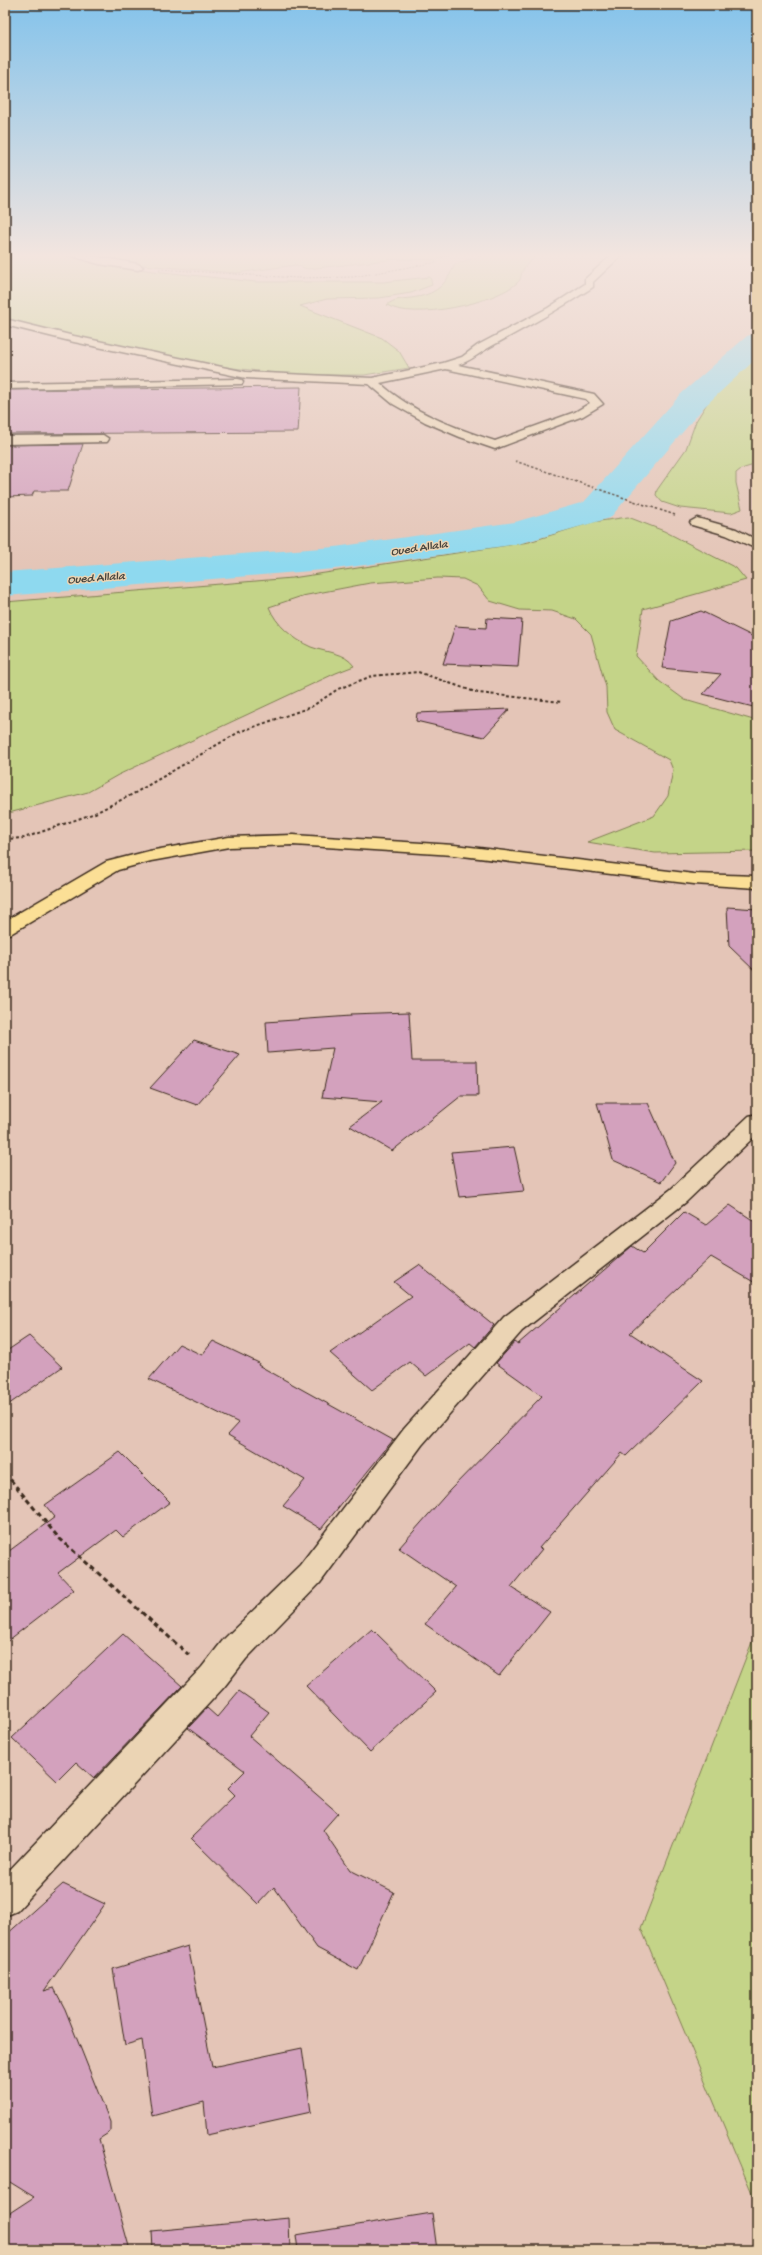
<svg xmlns="http://www.w3.org/2000/svg" width="762" height="2255" font-family="'Gochi Hand',sans-serif">
<style>
.green{fill:#c4d488;stroke:#807f53}
.lines{fill:none;stroke-linecap:round;stroke-linejoin:round}
.river{fill:#8ed9ef;fill-rule:evenodd}
.building{fill:#d3a1bd;stroke:#3b2a1e}
.minor-casing{stroke:#3b2a1e;stroke-width:3}
.primary-casing{stroke:#3b2a1e;stroke-width:3}
.path-far3{stroke:#3b2a1e;stroke-width:1;stroke-dasharray:2 1.5;stroke-linecap:butt}
.path-far2{stroke:#3b2a1e;stroke-width:1.5;stroke-dasharray:2.5 2;stroke-linecap:butt}
.path-far1{stroke:#3b2a1e;stroke-width:2;stroke-dasharray:3 2.5;stroke-linecap:butt}
.path{stroke:#3b2a1e;stroke-width:3;stroke-dasharray:5 3.5;stroke-linecap:butt}
.minor{fill:#ebd4b4;fill-rule:evenodd}
.primary{fill:#fbdf96;fill-rule:evenodd}
.labels{text-anchor:middle;stroke-width:3;stroke-linejoin:round;paint-order:stroke}
.far-water-label{font-size:12px;font-style:italic;fill:#47443d;stroke:#ebd4b4}
</style>
<rect width="100%" height="100%" fill="#e4c5b7"/>
<filter id="ink" filterUnits="userSpaceOnUse"><feTurbulence type="fractalNoise" baseFrequency=".025" numOctaves="2"/><feDisplacementMap in="SourceGraphic" scale="8" xChannelSelector="R" yChannelSelector="G"/><feConvolveMatrix kernelMatrix="1 2 1 2 8 2 1 2 1" color-interpolation-filters="sRGB"/></filter>
<g filter="url(#ink)">
<g class="green">
<polygon points="5,253 58,253 95,263 153,271 256,282 383,282 430,277 432,285 411,293 379,298 327,299 300,306 382,338 399,351 409,368 364,375 292,375 225,367 79,338 5,319"/>
<polygon points="78,253 452,253 435,260 397,259 307,269 296,265 236,273 142,265 102,259"/>
<path d="M 490,253 L 540,253 C 535,258 526,264 523,270 C 520,275 522,279 517,283 C 495,303 413,321 387,305 C 394,299 401,299 411,298 C 436,295 446,285 455,264 Z"/>
<polygon points="757,354 757,464 741,469 736,473 736,483 742,509 731,513 680,508 662,502 656,495 657,490 686,449 696,421 711,397 730,377"/>
<path d="M 628,517 L 664,531 L 736,568 L 746,580 L 643,609 L 636,656 L 659,681 L 685,700 L 757,721 L 757,851 L 655,853 L 587,842 L 654,816 L 668,796 L 673,770 L 669,760 L 615,730 L 607,712 L 606,687 L 591,634 L 576,619 L 552,611 L 520,610 L 490,601 L 478,586 L 463,579 L 438,578 L 370,583 L 302,596 L 269,607 C 276,625 293,639 311,647 C 327,653 344,652 354,666 L 336,673 L 118,775 L 88,792 L 5,814 L 5,602 L 292,578 L 529,542 L 593,522 Z"/>
<polygon points="757,1629 757,2205 641,1928"/>
</g>
<g class="lines">
<polygon class="river" points="757,333 757,358 704,407 610,518 518,544 335,569 5,596 5,572 335,547 515,522 584,502 682,393 747,336"/>
</g>
<g class="building">
<polygon points="301,387 298,432 5,434 5,390"/>
<polygon points="83,444 68,491 34,491 32,496 5,497 5,445"/>
<polygon points="701,611 754,637 757,634 757,708 703,694 721,674 662,668 671,621"/>
<polygon points="487,618 522,620 518,667 443,664 455,626 486,628"/>
<polygon points="510,709 484,737 416,721 417,713"/>
<polygon points="727,907 757,909 757,973 729,946"/>
<polygon points="409,1012 412,1061 477,1061 478,1096 461,1096 392,1151 350,1126 382,1102 322,1097 333,1048 268,1053 266,1022 351,1016 350,1014"/>
<polygon points="194,1040 240,1055 197,1105 150,1088"/>
<polygon points="597,1103 648,1103 675,1163 661,1182 613,1160"/>
<polygon points="514,1147 524,1191 459,1197 451,1152"/>
<polygon points="730,1205 757,1223 757,1284 711,1257 630,1333 703,1381 626,1456 622,1453 539,1548 542,1549 511,1587 550,1612 499,1676 425,1624 456,1587 399,1548 450,1490 542,1396 496,1363 515,1342 518,1344 632,1246 643,1253 684,1212 706,1225"/>
<polygon points="419,1265 494,1325 475,1347 470,1343 426,1376 410,1362 372,1390 330,1353 411,1296 394,1282"/>
<polygon points="29,1336 62,1367 5,1407 5,1352"/>
<polygon points="213,1341 259,1363 258,1365 393,1440 321,1529 283,1506 305,1480 228,1435 239,1423 149,1379 179,1344 202,1355"/>
<polygon points="120,1452 170,1502 123,1537 116,1530 58,1573 74,1590 5,1643 5,1554 55,1517 45,1505"/>
<polygon points="372,1629 436,1692 370,1752 306,1686"/>
<polygon points="123,1634 182,1686 94,1778 76,1762 57,1781 12,1738"/>
<polygon points="239,1691 269,1712 249,1736 338,1813 323,1830 350,1870 394,1892 358,1970 317,1948 274,1887 258,1904 191,1838 235,1795 228,1788 245,1771 188,1728 207,1708 217,1717"/>
<polygon points="63,1884 105,1904 44,1991 54,1988 65,2009 110,2122 110,2132 99,2139 130,2250 5,2250 5,2216 34,2197 5,2179 5,1936"/>
<polygon points="188,1946 212,2067 302,2048 311,2112 207,2135 204,2102 152,2116 142,2040 125,2045 113,1969"/>
<polygon points="432,2213 437,2250 298,2250 296,2235"/>
<polygon points="289,2218 290,2250 153,2250 152,2231"/>
</g>
<g class="lines">
<g class="minor-casing">
<g id="minor">
<polygon points="62,253 76,253 138,264 143,267 138,270 99,264"/>
<path d="M 614,253 L 624,253 L 593,282 L 593,287 C 560,309 525,328 490,347 C 479,353 471,361 458,365 L 594,394 L 603,404 L 583,416 L 495,449 L 460,437 L 425,422 L 393,404 L 369,384 L 246,378 L 74,342 L 5,325 L 5,319 L 74,336 L 246,372 L 372,378 L 443,363 L 462,357 L 478,345 L 548,308 L 585,284 L 585,279 ZM 446,369 L 586,399 L 590,403 L 575,412 L 495,441 C 455,428 411,412 380,383 Z"/>
<polygon points="238,379 242,380 243,382 242,384 5,389 5,383"/>
<polygon points="103,435 109,439 107,442 5,444 5,436"/>
<polygon points="697,518 736,529 757,540 757,549 726,535 692,525 690,522"/>
<polygon points="757,1114 757,1134 686,1202 522,1331 422,1445 320,1583 246,1659 224,1687 17,1911 5,1916 5,1875 202,1667 224,1639 300,1565 404,1429 504,1317 670,1190 749,1116"/>
</g>
</g>
<g class="primary-casing">
<polygon id="primary" points="293,835 454,845 694,874 757,876 757,888 694,884 454,855 293,845 229,847 151,861 118,870 12,933 5,935 5,921 106,862 149,851 229,837"/>
</g>
<polyline class="path-far3" points="159,269 297,278 353,277 438,262"/>
<polyline class="path-far2" points="515,461 675,515"/>
<polyline class="path-far1" points="5,839 24,838 95,813 135,793 239,732 311,707 338,689 372,676 418,672 478,693 562,702"/>
<polyline class="path" points="5,1473 58,1537 189,1655"/>
<use href="#minor" class="minor"/>
<use href="#primary" class="primary"/>
</g>
</g>
<linearGradient id="sky" x2="0" y2="1"><stop stop-color="#84c3eb"/><stop offset="0.45" stop-color="#f3e5df"/><stop offset="1" stop-color="#f3e5df" stop-opacity="0"/></linearGradient>
<rect width="762" height="568" fill="url(#sky)"/>
<g class="labels">
<g class="far-water-label">
<text transform="translate(419 547) rotate(-8)" y="4">Oued Allala</text>
<text transform="translate(96 577) rotate(-4)" y="4">Oued Allala</text>
</g>
</g>
<rect width="762" height="2255" fill="none" stroke="#ebd4b4" stroke-width="20"/>
<rect x="10" y="10" width="742" height="2235" fill="none" stroke="#3b2a1e" stroke-width="1.5" filter="url(#ink)"/>
</svg>
